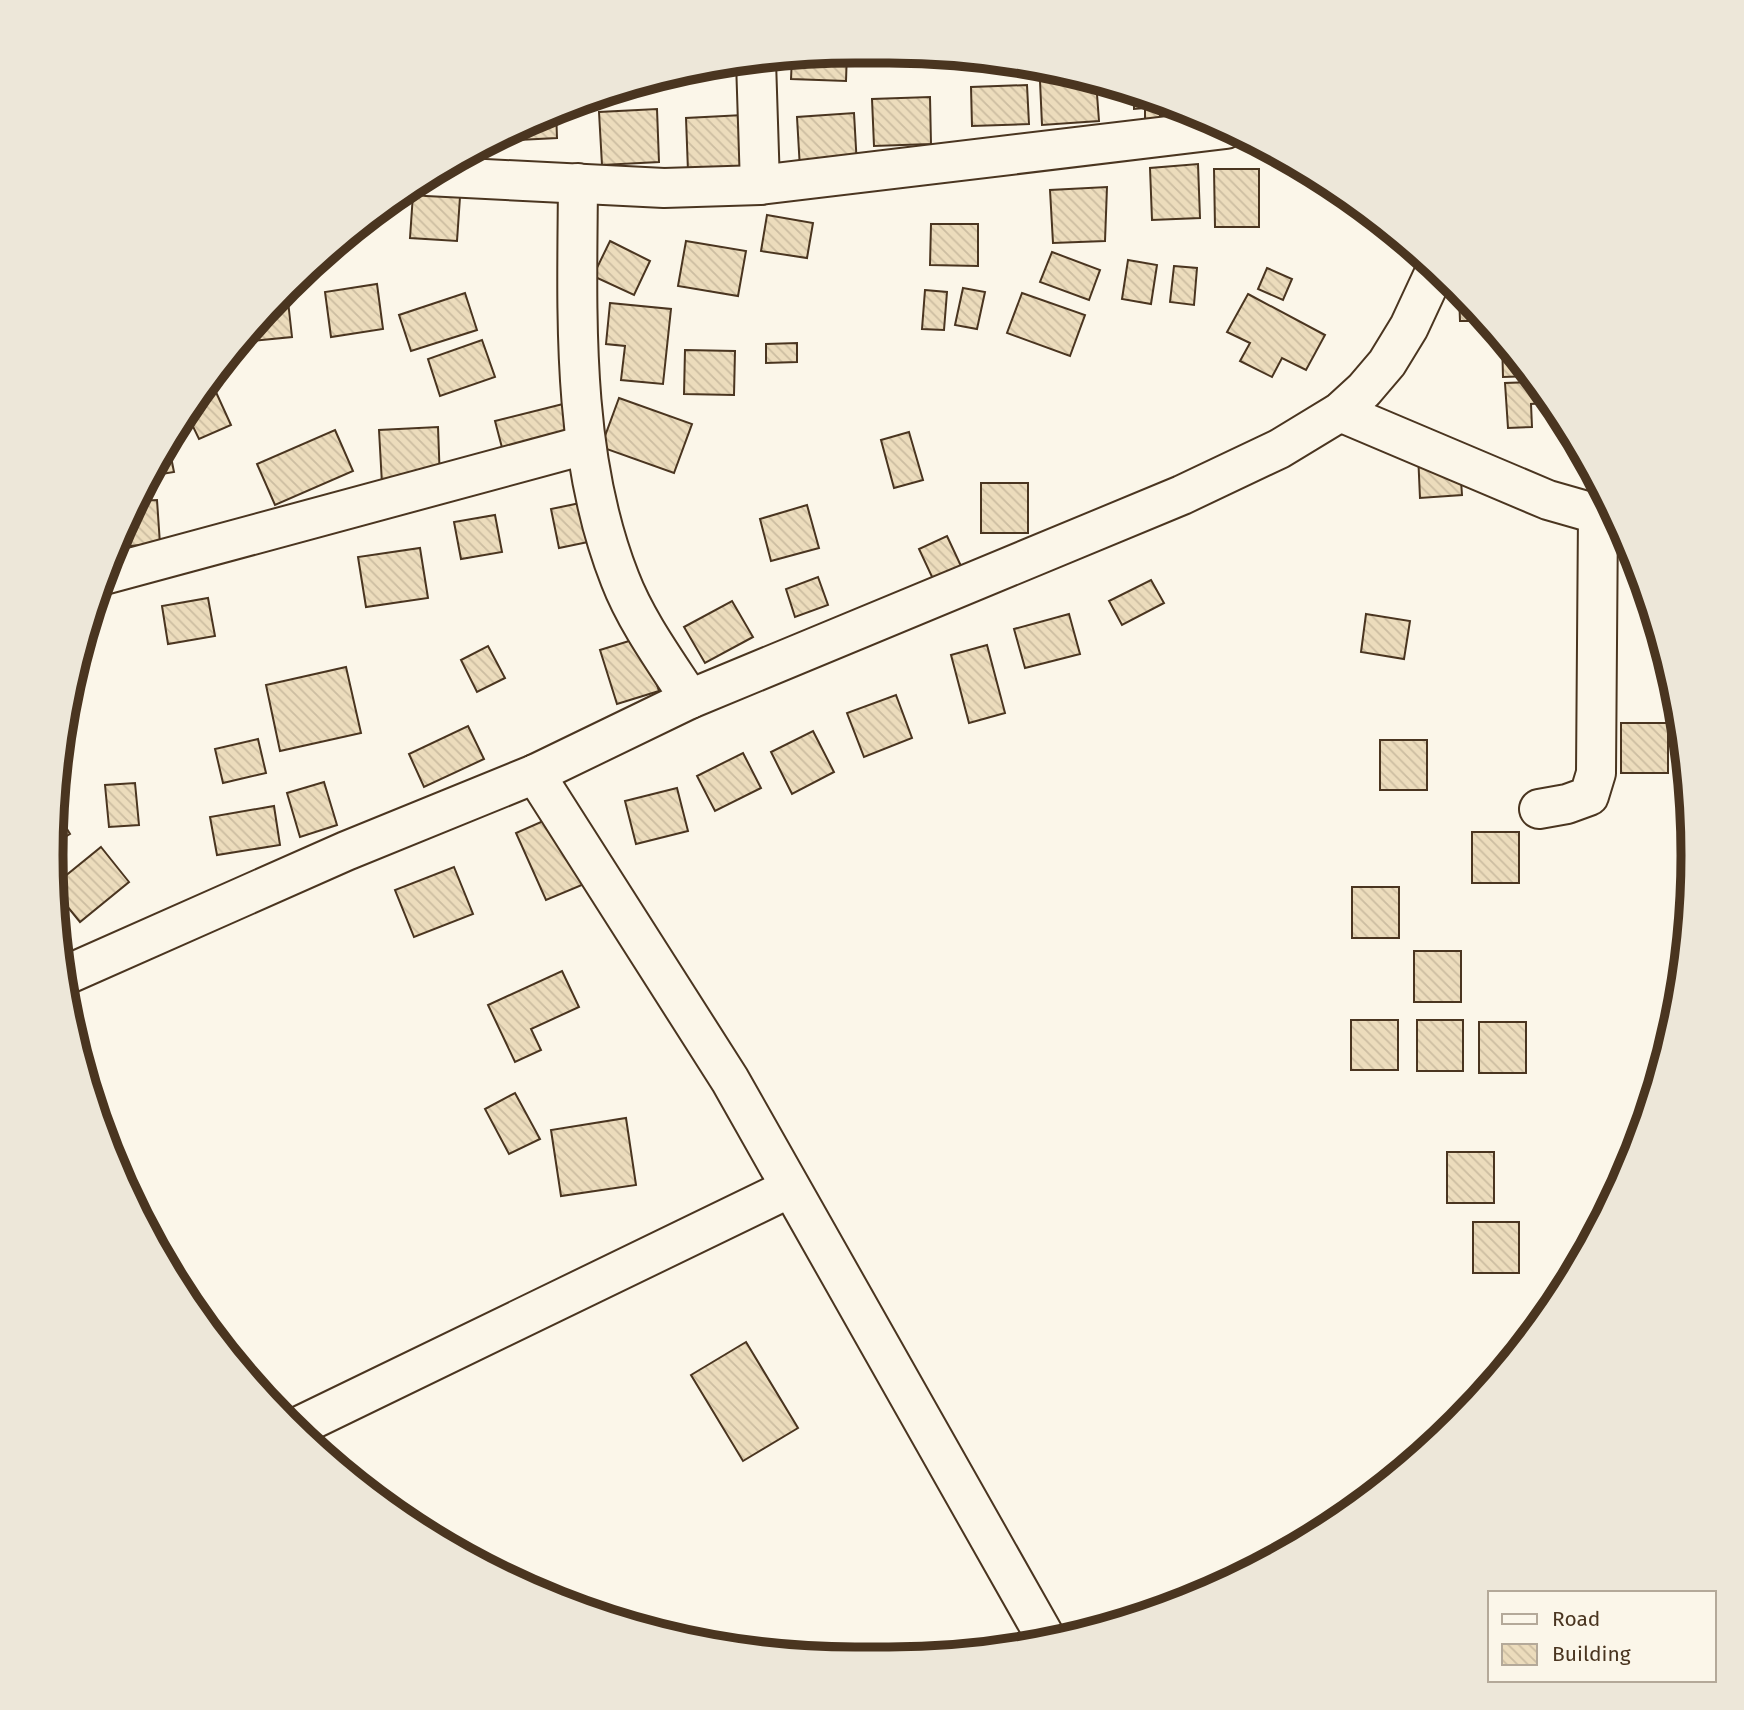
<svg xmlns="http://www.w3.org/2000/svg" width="1744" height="1710" font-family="'Fira Sans',sans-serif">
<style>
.building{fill:url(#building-back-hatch);stroke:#4a3520;stroke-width:2}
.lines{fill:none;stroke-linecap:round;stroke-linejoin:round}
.minor-casing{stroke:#4a3520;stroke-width:42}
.minor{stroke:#fbf6e9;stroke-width:38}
.rim{fill:none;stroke:#4a3520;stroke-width:9}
</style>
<defs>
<pattern id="building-back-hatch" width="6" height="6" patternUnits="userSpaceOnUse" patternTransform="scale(1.75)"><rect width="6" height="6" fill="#ecdcbc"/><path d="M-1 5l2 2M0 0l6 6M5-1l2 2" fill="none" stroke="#ccbda1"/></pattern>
</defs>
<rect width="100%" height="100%" fill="#fbf6e9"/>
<g class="building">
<polygon points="847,51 846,81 791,79 792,57"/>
<polygon points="866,51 924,54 924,61 867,64"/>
<polygon points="980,57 994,58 1022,64 980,66"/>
<polygon points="1082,78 1096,81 1099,121 1042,125 1040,81"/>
<polygon points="1027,85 1029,124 972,126 971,87"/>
<polygon points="1134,90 1148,94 1173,105 1173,107 1160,107 1160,119 1145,119 1145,108 1134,109"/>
<polygon points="930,97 931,144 874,146 872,99"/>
<polygon points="556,109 557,138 500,141 500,137"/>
<polygon points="657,109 659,162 602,165 599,112"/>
<polygon points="854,113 857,166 800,169 797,117"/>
<polygon points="743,115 746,168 688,171 686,118"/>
<polygon points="1198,164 1200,218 1152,220 1150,168"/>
<polygon points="1214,169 1259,169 1259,227 1215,227"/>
<polygon points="1107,187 1105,241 1053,243 1050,190"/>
<polygon points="413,194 460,197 457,241 410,238"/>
<polygon points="767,215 813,223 807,258 761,251"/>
<polygon points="931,224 978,224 978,266 930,265"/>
<polygon points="610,241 650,261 634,295 593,276"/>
<polygon points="686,241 746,251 738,296 678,286"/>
<polygon points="1052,252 1100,270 1089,300 1040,282"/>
<polygon points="1128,260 1157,265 1151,304 1122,299"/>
<polygon points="1174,266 1197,268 1194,305 1170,302"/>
<polygon points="1267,268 1292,279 1283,300 1258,289"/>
<polygon points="377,284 383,329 331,337 325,292"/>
<polygon points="963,288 985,292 977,329 955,325"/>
<polygon points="925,290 947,292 944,330 922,329"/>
<polygon points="465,293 477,330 411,351 399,315"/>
<polygon points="1022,293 1085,315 1070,356 1007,333"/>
<polygon points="1459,293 1485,321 1460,321"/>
<polygon points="1248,294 1325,335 1306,370 1282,358 1272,377 1240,361 1250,343 1227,332"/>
<polygon points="288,301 292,337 241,342 273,302"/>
<polygon points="610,303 671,309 663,384 621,380 625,346 606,344"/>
<polygon points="1502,339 1527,366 1534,376 1503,377"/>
<polygon points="482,340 495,377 440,396 428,359"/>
<polygon points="797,343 797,362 766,363 766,344"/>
<polygon points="685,350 735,351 734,395 684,394"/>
<polygon points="210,379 231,425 199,439 185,410"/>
<polygon points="1537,382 1546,396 1546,403 1531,404 1532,427 1508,428 1505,383"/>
<polygon points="619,398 692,424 674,473 601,447"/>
<polygon points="563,404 573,443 505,459 495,421"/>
<polygon points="438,427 440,481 382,484 379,430"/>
<polygon points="335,430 353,471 275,505 257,464"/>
<polygon points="909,432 923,480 894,488 881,440"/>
<polygon points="168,442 174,472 150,476"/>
<polygon points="1459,451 1462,495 1420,498 1418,453"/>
<rect x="981" y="483" width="47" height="50"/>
<polygon points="157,500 160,544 112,547 137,501"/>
<polygon points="585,502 593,541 559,548 551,509"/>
<polygon points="807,505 819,548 771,561 760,519"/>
<polygon points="495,515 502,552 461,559 454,522"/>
<polygon points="947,536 961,566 933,579 919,549"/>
<polygon points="420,548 428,598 366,607 358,557"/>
<polygon points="818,577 828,605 795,617 786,589"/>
<polygon points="1151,580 1164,603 1122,625 1109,601"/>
<polygon points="208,598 215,636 168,644 162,606"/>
<polygon points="732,601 753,637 705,663 684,627"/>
<polygon points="1069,614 1080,654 1025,668 1014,629"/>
<polygon points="1366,614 1410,621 1404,659 1361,652"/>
<polygon points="642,637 659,691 617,704 600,650"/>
<polygon points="987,645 1005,713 969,723 951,655"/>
<polygon points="488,646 505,678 477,692 461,660"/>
<polygon points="346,667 361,733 280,751 266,685"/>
<polygon points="896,695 912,738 864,757 847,713"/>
<rect x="1621" y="723" width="47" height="50"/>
<polygon points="468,726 484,759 424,787 409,754"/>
<polygon points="813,731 834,772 792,794 771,752"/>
<polygon points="258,739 266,773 223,783 215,749"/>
<rect x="1380" y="740" width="47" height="50"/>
<polygon points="743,753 761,788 715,811 697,776"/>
<polygon points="324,782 337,825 300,837 287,793"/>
<polygon points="135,783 139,825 109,827 105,785"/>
<polygon points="677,788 688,831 636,844 625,801"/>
<polygon points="274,806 280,845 217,855 210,817"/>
<polygon points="56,811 70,834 55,843"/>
<polygon points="559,814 589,882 546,900 516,833"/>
<rect x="1472" y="832" width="47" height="51"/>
<polygon points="101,847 129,882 80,922 53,889 53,886"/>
<polygon points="454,867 473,914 414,937 395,890"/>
<rect x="1352" y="887" width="47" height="51"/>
<rect x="1414" y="951" width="47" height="51"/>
<polygon points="562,971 579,1007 531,1029 541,1050 515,1062 488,1005"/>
<rect x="1351" y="1020" width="47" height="50"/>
<rect x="1417" y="1020" width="46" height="51"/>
<rect x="1479" y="1022" width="47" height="51"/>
<polygon points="515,1093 540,1139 509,1154 485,1109"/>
<polygon points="626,1118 636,1185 561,1196 551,1130"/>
<rect x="1447" y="1152" width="47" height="51"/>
<rect x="1473" y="1222" width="46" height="51"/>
<polygon points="746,1342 798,1428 743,1461 691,1375"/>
</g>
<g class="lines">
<g class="minor-casing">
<g id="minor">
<polyline points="756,61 760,185"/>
<polyline points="427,176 664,188 760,185 1226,129"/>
<path d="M 578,183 C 577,315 571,455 620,579 C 636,621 666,662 690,699"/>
<polyline points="1340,412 1548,500 1618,520"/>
<polyline points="104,575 585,445"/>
<polyline points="535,774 730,1080 1047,1640"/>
<polyline points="1539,809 1567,804 1589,796 1596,773 1598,515"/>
<polyline points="64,976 346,851 535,774 690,699 1182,495 1279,449 1340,412 1364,390 1387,363 1409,327 1436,269"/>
<polyline points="295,1428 790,1188"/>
</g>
</g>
<use href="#minor" class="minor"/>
</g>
<path d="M0 0H1744V1710H0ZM855 63H889A792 792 0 0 1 1681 855V855A792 792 0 0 1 889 1647H855A792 792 0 0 1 63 855V855A792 792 0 0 1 855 63Z" fill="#ede7d9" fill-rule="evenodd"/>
<path class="rim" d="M855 63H889A792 792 0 0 1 1681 855V855A792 792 0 0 1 889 1647H855A792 792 0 0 1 63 855V855A792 792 0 0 1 855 63Z"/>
<rect x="1488" y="1591" width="228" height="91" fill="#fbf6e9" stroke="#b4a999" stroke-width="2"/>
<rect x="1502" y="1614" width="35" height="10" fill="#fbf6e9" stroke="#b4a999" stroke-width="2"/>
<text x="1552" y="1626" font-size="21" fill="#4a3520">Road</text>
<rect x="1502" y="1644" width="35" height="21" fill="url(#building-back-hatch)" stroke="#b4a999" stroke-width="2"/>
<text x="1552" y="1661" font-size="21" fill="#4a3520">Building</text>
</svg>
